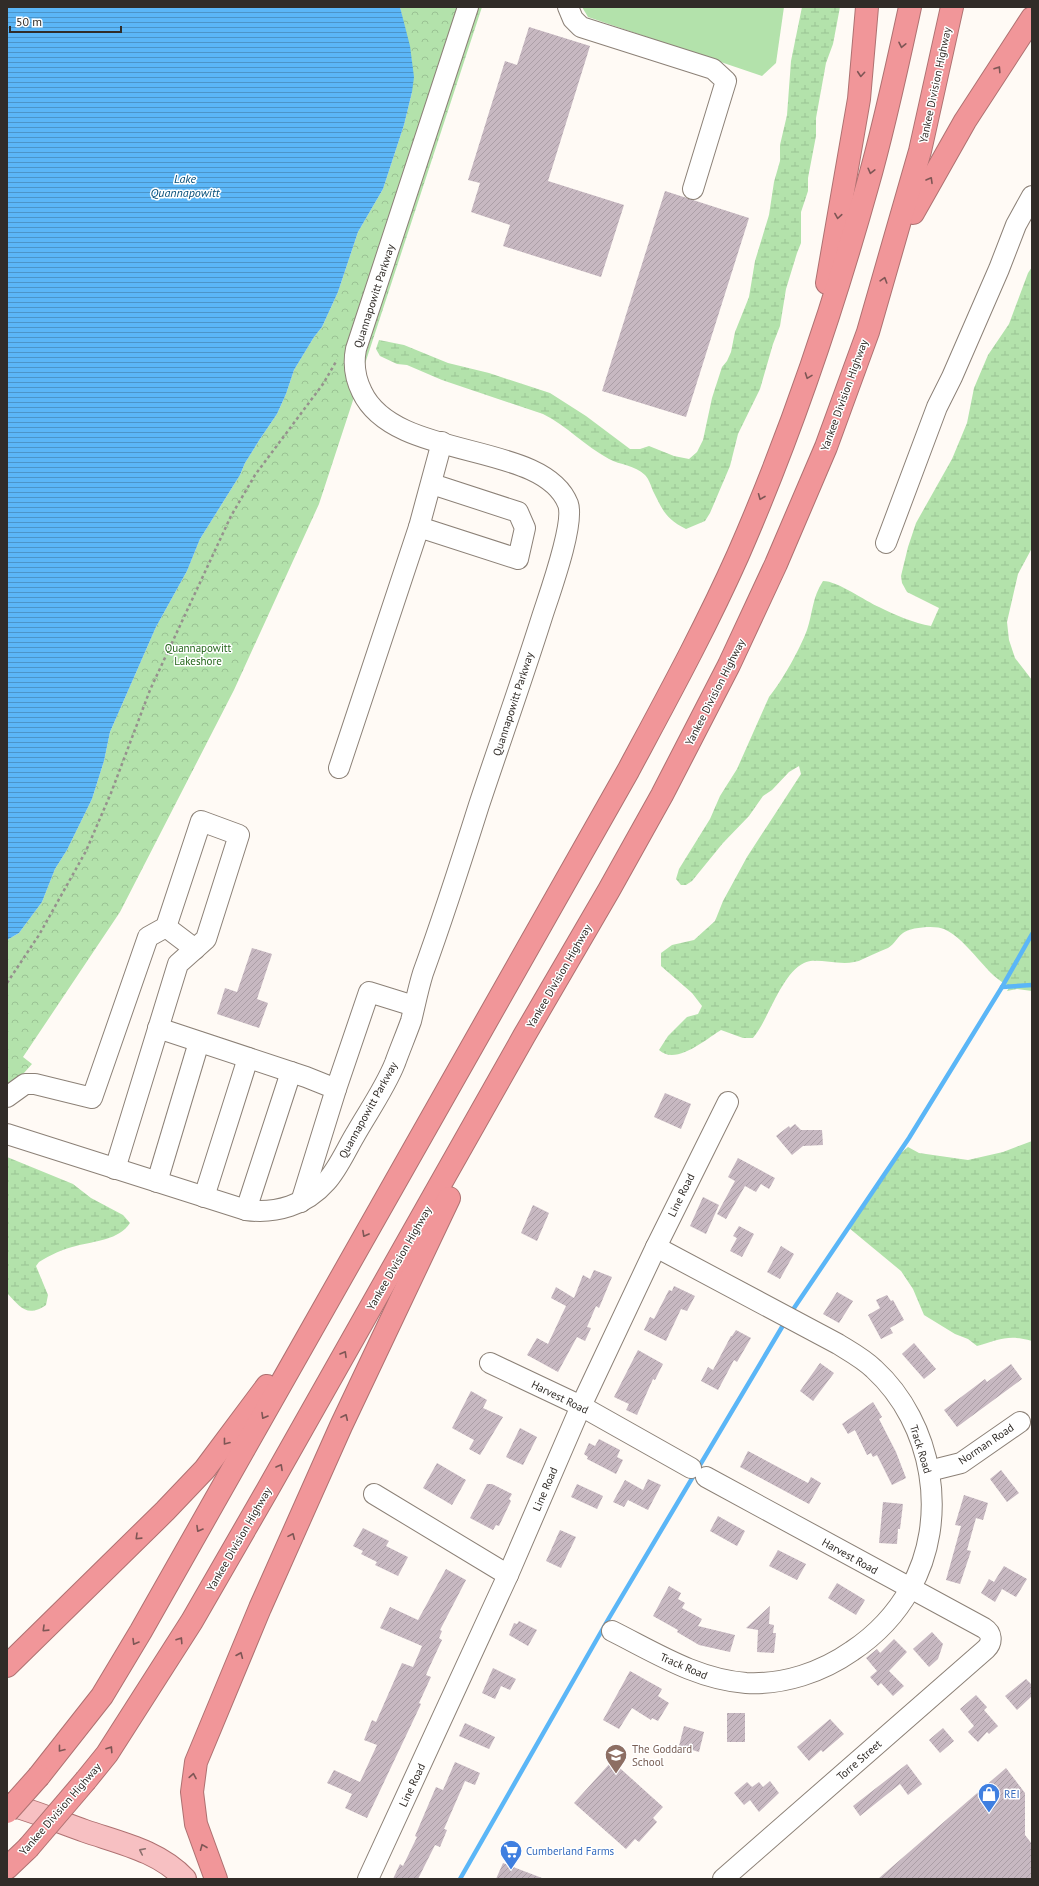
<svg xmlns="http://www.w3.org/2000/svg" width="1039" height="1886" font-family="'PT Sans',sans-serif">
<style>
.wetland{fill:url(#wetland-marsh)}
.park{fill:url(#park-crowns)}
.pitch{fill:#b3e2ab}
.water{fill:url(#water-rules)}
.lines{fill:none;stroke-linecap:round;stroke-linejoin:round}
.stream{stroke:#5bb6f7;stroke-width:4.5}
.building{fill:url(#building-hatch)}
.minor-casing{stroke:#8c8177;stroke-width:22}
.major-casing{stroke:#ae7171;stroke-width:24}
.highway-casing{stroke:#ae7171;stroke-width:24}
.path{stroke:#96918d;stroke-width:2.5;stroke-dasharray:3 3;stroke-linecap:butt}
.minor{stroke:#fff;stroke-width:20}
.major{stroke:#f7c0c2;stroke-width:22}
.highway{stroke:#f19699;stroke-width:22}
.highway-bridge-casing{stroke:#ae7171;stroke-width:24;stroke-linecap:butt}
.highway-bridge{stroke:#f19699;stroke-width:22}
.oneway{stroke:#7e5655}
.oneway2{stroke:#8a6f6d}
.labels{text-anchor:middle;stroke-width:3;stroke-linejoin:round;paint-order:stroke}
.street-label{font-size:11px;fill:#312c28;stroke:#fff}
.park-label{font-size:11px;fill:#26671c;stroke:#fff}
.education-label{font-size:11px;fill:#785e54;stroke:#fff;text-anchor:start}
.shop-label{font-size:11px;fill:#366cbe;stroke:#fff;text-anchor:start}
.water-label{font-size:12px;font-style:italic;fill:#064f79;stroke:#fff}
</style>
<defs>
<pattern id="wetland-marsh" width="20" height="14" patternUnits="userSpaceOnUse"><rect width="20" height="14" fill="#b3e2ab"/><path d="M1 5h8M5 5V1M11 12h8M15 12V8" fill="none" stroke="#9ac293"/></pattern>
<pattern id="park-crowns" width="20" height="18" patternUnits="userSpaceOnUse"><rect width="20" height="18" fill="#b3e2ab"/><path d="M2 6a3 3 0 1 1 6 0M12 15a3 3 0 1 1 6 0" fill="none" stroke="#9ac293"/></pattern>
<pattern id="water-rules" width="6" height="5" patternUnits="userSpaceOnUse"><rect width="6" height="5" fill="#5bb6f7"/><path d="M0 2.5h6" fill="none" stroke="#4c94c8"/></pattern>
<pattern id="building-hatch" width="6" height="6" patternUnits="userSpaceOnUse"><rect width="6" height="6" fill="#c7b8c1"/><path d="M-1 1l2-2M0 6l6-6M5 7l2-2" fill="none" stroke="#ab9ea6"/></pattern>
</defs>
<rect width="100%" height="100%" fill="#fffaf5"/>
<g class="wetland">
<path d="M 802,7 L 840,7 L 833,44 L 826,63 L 816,118 L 816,136 L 808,178 L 808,191 L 801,212 L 801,243 L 797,253 L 786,289 L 780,326 L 773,344 L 760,389 L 738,434 L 730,466 L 710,513 L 705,521 L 686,529 C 666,519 663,511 653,491 C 651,486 649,479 645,475 C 635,465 620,465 609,459 C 585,446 567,426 543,414 L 442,380 L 407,365 L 397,364 L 380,356 L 376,349 L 379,340 L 404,345 L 448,363 L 489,373 L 550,393 L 586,416 L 630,449 L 640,449 L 649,446 L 674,456 L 689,459 L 697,452 L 703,440 L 712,398 L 722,367 L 727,361 L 731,352 L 735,332 L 749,297 L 755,261 L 769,215 L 774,182 L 780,161 L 780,145 L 787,115 L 791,61 Z"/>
<path d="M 1032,267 L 1032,548 L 1018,574 L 1007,622 L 1009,640 L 1015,658 L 1032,680 L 1032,991 L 1017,989 L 1007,991 L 1010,986 C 987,978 970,941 944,929 C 936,925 910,927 903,933 C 897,937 895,944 888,948 C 879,952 871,955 863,959 C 845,969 817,956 804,963 C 781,974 769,1019 753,1038 L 743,1038 L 721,1030 C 706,1039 676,1066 659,1050 L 668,1036 L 687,1017 L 698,1014 L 702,1006 L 692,993 L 661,966 L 661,953 L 672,945 L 694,940 L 715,921 L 723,901 L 747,857 L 801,774 L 799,766 L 789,772 L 772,790 L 763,796 L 749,816 L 723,843 L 692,881 L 686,885 L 681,885 L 676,879 L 679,869 L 710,819 L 720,796 L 737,769 L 769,697 C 782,681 800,649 807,630 C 813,612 812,598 823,581 C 838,581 865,601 879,607 C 895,615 914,623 931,626 L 939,608 L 907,592 L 902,583 L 901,576 L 908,547 L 916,523 L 952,459 L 967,423 L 974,388 L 988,355 L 1009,324 L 1028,273 Z"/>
<path d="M 1032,1141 L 1032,1341 C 1008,1334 999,1340 977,1346 L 968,1339 L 955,1334 L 924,1315 L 913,1289 L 901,1271 L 849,1228 C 853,1219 859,1212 864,1204 C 877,1183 888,1162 908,1147 L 919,1153 L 968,1160 L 1003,1152 Z"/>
<path d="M 7,1157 L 73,1184 L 91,1198 L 123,1215 L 130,1223 C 119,1240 95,1241 76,1246 C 63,1249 50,1255 39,1262 L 36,1266 L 48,1295 L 46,1305 C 27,1318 20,1307 7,1293 Z"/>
</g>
<polygon class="park" points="400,7 482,7 319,504 234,690 120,912 23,1057 32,1064 7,1092 7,940 19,933 42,902 55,869 67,850 92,799 104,761 110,732 156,627 187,571 200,539 240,475 245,463 260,439 277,414 286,394 294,370 314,337 322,327 338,292 358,232 383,189 404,125 412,92 412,62"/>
<polygon class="pitch" points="582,7 784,7 776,63 762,76 588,17"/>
<polygon class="water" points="7,7 400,7 410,46 414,77 412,92 404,125 383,189 358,232 338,292 322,327 314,337 294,370 286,394 277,414 260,439 245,463 240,475 200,539 187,571 156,627 110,732 104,761 92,799 67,850 55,869 42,902 19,933 7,940"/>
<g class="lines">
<g class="stream">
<polyline points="1002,987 1032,985"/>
<polyline points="790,1314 909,1138 1002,987 1032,934"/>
<polyline points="460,1879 609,1618 785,1322"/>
</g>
</g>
<g class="building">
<polygon points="529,27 590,46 548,181 624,205 601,277 503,246 510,225 471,212 480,183 468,180 505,61 517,65"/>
<polygon points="665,191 749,218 686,417 602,391"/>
<polygon points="252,948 272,954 257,999 268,1003 259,1028 217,1014 225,988 237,992"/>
<polygon points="665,1093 691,1104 681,1129 654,1117"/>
<polygon points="795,1124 801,1130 822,1130 823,1145 803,1146 792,1155 776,1136 789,1126 790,1128"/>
<polygon points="738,1158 775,1178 769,1189 761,1184 756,1192 745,1186 726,1219 717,1214 735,1181 728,1177"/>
<polygon points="703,1197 719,1205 706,1234 690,1226"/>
<polygon points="533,1205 549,1213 537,1241 521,1233"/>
<polygon points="739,1226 754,1234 742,1257 730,1251 737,1238 733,1236"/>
<polygon points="781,1246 794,1254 780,1279 767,1272"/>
<polygon points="594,1270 612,1277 599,1308 596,1306 587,1327 591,1328 585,1341 577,1337 558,1372 527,1355 537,1338 548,1344 566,1306 551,1298 556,1287 574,1298 583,1275 590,1279"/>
<polygon points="674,1286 695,1296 687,1311 681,1309 666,1341 644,1330 650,1317 654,1319 669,1290 672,1291"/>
<polygon points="837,1292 853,1301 839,1323 823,1314"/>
<polygon points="887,1295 891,1301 893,1300 904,1320 890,1328 893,1333 881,1339 868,1315 880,1308 876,1300"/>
<polygon points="736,1330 751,1338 737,1362 734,1360 718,1390 701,1381 708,1367 713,1370 731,1336 732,1336"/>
<polygon points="914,1343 936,1369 924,1379 902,1354"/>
<polygon points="638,1350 663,1364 655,1380 653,1379 637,1415 626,1410 629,1404 614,1397"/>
<polygon points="820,1363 834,1373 813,1401 800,1391"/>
<polygon points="1011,1364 1022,1379 957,1427 944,1410 985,1379 987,1382"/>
<polygon points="471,1391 487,1400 483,1408 503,1417 480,1455 469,1449 474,1440 452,1428"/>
<polygon points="873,1402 882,1417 879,1419 896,1452 906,1478 892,1485 877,1455 873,1457 871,1453 867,1455 855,1430 848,1434 842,1424"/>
<polygon points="520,1428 537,1437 523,1465 506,1457"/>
<polygon points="599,1439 620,1450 617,1457 623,1460 616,1474 587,1459 588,1457 584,1454 589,1443 595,1446"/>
<polygon points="748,1451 808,1483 811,1477 821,1483 809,1504 740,1467"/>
<polygon points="437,1463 466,1480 452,1505 423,1488"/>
<polygon points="1001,1470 1019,1493 1007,1502 990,1479"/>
<polygon points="648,1479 661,1485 648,1510 628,1500 624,1507 613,1502 625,1480 643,1490"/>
<polygon points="487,1484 492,1484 512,1494 509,1499 511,1501 499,1526 496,1525 493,1530 470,1518"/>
<polygon points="577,1484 603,1496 597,1509 571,1497"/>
<polygon points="964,1495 988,1503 983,1520 976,1518 967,1550 971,1551 960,1584 946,1580 961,1526 955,1525"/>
<polygon points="883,1502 903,1504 900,1529 898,1529 897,1544 879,1543"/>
<polygon points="718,1516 745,1531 737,1546 710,1531"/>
<polygon points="363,1528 389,1541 386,1546 408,1557 398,1576 375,1565 377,1562 361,1554 363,1551 353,1546"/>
<polygon points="560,1530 576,1537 561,1568 546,1561"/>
<polygon points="778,1550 806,1564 797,1580 769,1566"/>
<polygon points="1004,1566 1027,1579 1016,1597 1002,1589 995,1602 981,1593 989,1579 994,1582"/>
<polygon points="446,1569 466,1580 440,1630 442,1631 439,1638 442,1640 429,1668 426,1675 431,1677 419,1703 421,1704 367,1818 345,1808 352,1794 327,1783 334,1770 360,1782 377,1745 364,1740 372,1720 376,1722 402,1663 413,1667 422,1646 380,1628 390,1607 418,1620"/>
<polygon points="837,1583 865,1600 856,1615 828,1598"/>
<polygon points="669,1586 681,1593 678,1599 685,1603 682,1608 702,1619 698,1626 735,1635 730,1652 699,1645 677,1632 678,1630 653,1616"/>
<polygon points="770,1606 769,1624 774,1625 773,1633 776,1633 774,1653 757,1652 758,1630 746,1628"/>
<polygon points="519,1621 537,1630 528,1646 509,1635 514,1623 517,1624"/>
<polygon points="932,1632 943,1644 938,1659 929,1667 913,1649"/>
<polygon points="894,1639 907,1652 889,1671 904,1686 893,1696 881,1683 878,1686 870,1677 877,1671 866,1658 877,1649 880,1653"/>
<polygon points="493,1668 516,1679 510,1690 501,1686 495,1699 482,1693"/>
<polygon points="630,1671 662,1689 658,1696 669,1703 658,1721 652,1718 651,1720 632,1708 619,1729 603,1720"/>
<polygon points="1026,1679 1032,1685 1032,1696 1017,1710 1005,1696"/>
<polygon points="976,1695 987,1707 984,1710 998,1726 989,1734 987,1732 978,1742 968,1732 974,1726 960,1709"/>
<rect x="727" y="1713" width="18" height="29"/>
<polygon points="830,1719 844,1734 823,1752 821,1750 809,1761 797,1747"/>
<polygon points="465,1723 495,1737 489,1749 459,1736"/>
<polygon points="684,1726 704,1732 699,1752 679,1746"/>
<polygon points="943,1728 954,1741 940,1753 929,1740"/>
<polygon points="612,1761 663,1807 653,1818 657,1822 639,1842 635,1839 626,1849 574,1803"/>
<polygon points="455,1762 480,1773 475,1785 465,1781 444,1829 447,1830 440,1847 435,1845 418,1879 393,1879 400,1864 403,1866 417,1837 415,1836 436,1787 443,1790"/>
<polygon points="907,1764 922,1784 908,1795 900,1784 860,1816 853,1806"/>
<polygon points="1006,1768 1025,1793 1025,1835 1032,1844 1032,1879 878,1879"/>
<polygon points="770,1781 779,1793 759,1812 750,1800 744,1805 734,1793 747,1782 752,1787 759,1782 763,1787"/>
<polygon points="503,1863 542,1878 541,1879 496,1879"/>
</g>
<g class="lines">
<g class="minor-casing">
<g id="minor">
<polyline points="568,7 573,19 581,27 713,69 726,81 693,189"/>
<polyline points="419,527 442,442"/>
<polyline points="886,543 937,407 952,377 999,269 1016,225 1032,196"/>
<polyline points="339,768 419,527 518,559 525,528 518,512 432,484"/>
<polyline points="166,927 195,949"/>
<polyline points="158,1028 306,1077 336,1089 301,1202"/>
<polyline points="336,1089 369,992 414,1006"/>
<polyline points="7,1097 25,1084 35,1084 92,1098 148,937 166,927 201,821 239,835 206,939 178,964 115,1169"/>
<path d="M 7,1134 L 246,1210 C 276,1214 306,1205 326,1182 C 338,1169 346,1150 355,1135 C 368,1112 385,1088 395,1063 C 400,1049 406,1035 411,1021 C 415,1005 418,989 423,973 C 443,918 461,862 479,805 C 500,742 522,680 542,617 C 549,595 575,524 568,504 C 543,440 395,462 362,392 C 355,378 353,364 356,349 L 468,7"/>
<polyline points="157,1182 199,1042"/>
<polyline points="204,1197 248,1058"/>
<polyline points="246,1210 291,1072"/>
<polyline points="490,1363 581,1406 691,1468"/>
<polyline points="929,1471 961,1463 1020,1422"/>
<path d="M 706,1477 L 984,1628 C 992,1633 993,1642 986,1649 L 723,1879"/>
<polyline points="374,1494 508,1575"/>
<path d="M 612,1631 C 656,1653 696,1679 746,1683 C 784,1685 822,1672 852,1651 C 876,1635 896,1614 910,1589 C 950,1519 933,1423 874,1369 C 864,1359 851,1352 838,1344 L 656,1247"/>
<polyline points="368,1879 508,1575 581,1406 656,1247 728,1102"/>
</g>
</g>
<g class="major-casing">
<path id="major" d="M 7,1804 C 34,1811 59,1822 85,1831 C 120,1843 159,1851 185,1879"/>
</g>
<g class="highway-casing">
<g id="highway">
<polyline points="913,213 965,121 1032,18"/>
<polyline points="827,283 859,99 867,7"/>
<polyline points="7,1666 165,1511 205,1469 267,1386"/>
<path d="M 39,1776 L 102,1696 L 141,1631 L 628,771 C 666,700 705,629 738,555 C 790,436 832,312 867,187 C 884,128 897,67 910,7"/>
<polyline points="86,1780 107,1754 192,1621 268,1489 524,1036 609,890 662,795 729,665 776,564 826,447 868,332 920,151 952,7"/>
<polyline points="7,1868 28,1848"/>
<polyline points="216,1879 196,1824 192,1792 196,1762 260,1608 341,1426 449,1198"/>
</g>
</g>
<polyline class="path" points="7,983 39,935 86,851 111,793 150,690 231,516 255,475 323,384 337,360"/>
<use href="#minor" class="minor"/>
<use href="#major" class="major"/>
<use href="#highway" class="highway"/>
<g class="highway-bridge-casing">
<g id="highway-bridge">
<polyline points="7,1812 39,1776"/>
<polyline points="28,1848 86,1780"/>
</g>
</g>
<use href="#highway-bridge" class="highway-bridge"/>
</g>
<defs><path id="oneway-chevron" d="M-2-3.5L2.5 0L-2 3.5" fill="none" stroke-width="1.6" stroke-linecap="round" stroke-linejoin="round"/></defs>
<g class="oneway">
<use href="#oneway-chevron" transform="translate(902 45) rotate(102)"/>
<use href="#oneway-chevron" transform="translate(998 69) rotate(-57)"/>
<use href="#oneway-chevron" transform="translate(861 74) rotate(95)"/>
<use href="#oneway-chevron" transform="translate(871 171) rotate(104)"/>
<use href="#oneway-chevron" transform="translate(930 180) rotate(-60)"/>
<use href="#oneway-chevron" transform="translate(838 216) rotate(99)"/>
<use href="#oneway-chevron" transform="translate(884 280) rotate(-73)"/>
<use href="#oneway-chevron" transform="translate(808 376) rotate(110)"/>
<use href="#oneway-chevron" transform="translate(761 497) rotate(112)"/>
<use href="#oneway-chevron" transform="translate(365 1234) rotate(119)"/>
<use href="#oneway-chevron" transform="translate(344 1354) rotate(-60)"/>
<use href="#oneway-chevron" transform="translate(264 1416) rotate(120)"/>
<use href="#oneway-chevron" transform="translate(345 1417) rotate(-65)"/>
<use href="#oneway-chevron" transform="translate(226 1442) rotate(128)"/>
<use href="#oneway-chevron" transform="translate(280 1467) rotate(-61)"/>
<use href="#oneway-chevron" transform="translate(199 1529) rotate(120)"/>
<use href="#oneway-chevron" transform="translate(292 1536) rotate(-66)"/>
<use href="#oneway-chevron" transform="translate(138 1537) rotate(136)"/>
<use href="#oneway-chevron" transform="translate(45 1629) rotate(136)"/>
<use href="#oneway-chevron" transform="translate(180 1640) rotate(-57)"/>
<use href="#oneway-chevron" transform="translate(135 1642) rotate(121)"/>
<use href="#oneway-chevron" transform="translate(240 1655) rotate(-67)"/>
<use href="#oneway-chevron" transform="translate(61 1749) rotate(128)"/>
<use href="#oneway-chevron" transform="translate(110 1749) rotate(-57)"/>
<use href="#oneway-chevron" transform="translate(193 1776) rotate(-80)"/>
<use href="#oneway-chevron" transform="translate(203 1847) rotate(-112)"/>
</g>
<use class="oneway2" href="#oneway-chevron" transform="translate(142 1851) rotate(-154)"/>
<defs>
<g id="school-pin" transform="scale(1.15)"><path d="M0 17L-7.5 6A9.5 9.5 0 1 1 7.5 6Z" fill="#8d6e63" stroke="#fff"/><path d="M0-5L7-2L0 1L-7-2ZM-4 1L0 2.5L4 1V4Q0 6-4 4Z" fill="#fff"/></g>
<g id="shop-pin" transform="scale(1.15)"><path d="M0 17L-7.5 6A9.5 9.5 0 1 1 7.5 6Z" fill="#3f7fe0" stroke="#fff"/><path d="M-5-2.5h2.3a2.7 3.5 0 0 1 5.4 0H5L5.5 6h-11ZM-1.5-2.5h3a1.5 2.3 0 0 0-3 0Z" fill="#fff"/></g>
<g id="supermarket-pin" transform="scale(1.15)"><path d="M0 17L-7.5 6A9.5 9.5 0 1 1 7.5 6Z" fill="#3f7fe0" stroke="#fff"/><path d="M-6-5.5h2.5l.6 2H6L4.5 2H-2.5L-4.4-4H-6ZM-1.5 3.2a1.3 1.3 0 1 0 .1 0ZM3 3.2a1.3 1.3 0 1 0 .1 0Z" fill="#fff"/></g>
</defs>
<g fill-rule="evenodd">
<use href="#school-pin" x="616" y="1755"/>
<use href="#shop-pin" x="989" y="1794"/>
<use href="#supermarket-pin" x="511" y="1851"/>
</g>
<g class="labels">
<g class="street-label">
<text transform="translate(935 85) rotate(-78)" y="4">Yankee Division Highway</text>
<text transform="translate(374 296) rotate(-72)" y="4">Quannapowitt Parkway</text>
<text transform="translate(844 395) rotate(-70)" y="4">Yankee Division Highway</text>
<text transform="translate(715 692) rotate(-63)" y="4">Yankee Division Highway</text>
<text transform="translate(513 704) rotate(-72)" y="4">Quannapowitt Parkway</text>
<text transform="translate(559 976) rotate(-60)" y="4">Yankee Division Highway</text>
<text transform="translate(368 1110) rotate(-61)" y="4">Quannapowitt Parkway</text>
<text transform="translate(681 1195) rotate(-64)" y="4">Line Road</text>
<text transform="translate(399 1258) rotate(-60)" y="4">Yankee Division Highway</text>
<text transform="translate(560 1397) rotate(26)" y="4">Harvest Road</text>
<text transform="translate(986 1444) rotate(-34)" y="4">Norman Road</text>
<text transform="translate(921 1449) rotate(73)" y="4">Track Road</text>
<text transform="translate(545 1489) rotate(-67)" y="4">Line Road</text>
<text transform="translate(239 1539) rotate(-60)" y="4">Yankee Division Highway</text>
<text transform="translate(850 1556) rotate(29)" y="4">Harvest Road</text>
<text transform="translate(684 1666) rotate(23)" y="4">Track Road</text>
<text transform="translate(859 1760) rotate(-41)" y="4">Torre Street</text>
<text transform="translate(412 1785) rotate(-65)" y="4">Line Road</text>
<text transform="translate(60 1809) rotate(-49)" y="4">Yankee Division Highway</text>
</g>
<g class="park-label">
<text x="198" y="652">Quannapowitt<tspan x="198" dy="13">Lakeshore</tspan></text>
</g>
<g class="education-label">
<text x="632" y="1753">The Goddard<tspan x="632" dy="13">School</tspan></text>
</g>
<g class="shop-label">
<text x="1004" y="1798">REI</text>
<text x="526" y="1855">Cumberland Farms</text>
</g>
<g class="water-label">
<text x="185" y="183">Lake<tspan x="185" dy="14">Quannapowitt</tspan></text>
</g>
</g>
<rect width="1039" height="1886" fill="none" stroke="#312c28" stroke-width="16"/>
<path d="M10 26v6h111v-6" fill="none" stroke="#312c28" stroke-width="2"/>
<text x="16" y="26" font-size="12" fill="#312c28" stroke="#ffffff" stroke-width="3" paint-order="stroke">50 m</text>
</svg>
